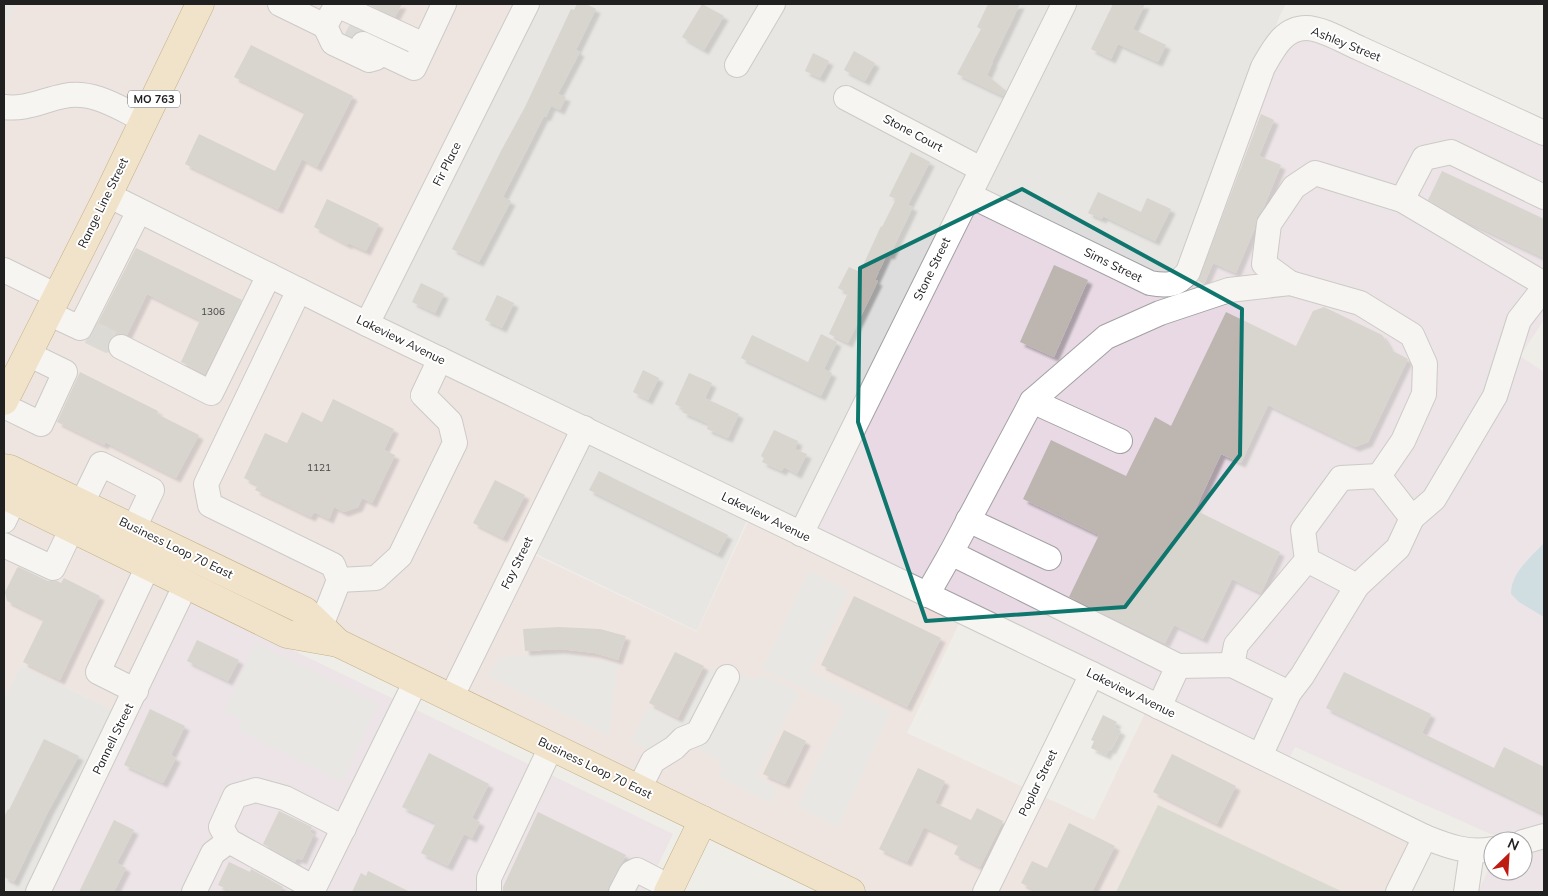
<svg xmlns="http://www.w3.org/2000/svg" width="1548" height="896" font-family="Mulish,sans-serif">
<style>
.residential{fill:#dedddd}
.commercial{fill:#eedad8}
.industrial{fill:#e8d9e4}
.construction{fill:#c2c3b3}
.parking{fill:#e0e0e0}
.water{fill:#abccd9}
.building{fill:#bdb6b0;filter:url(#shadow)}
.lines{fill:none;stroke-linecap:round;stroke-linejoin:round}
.minor-tunnel{stroke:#c6c4bf;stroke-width:24;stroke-dasharray:24 12;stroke-linecap:butt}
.minor-casing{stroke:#a1a1a1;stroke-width:26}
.major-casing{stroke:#8e6b0d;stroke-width:29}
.minor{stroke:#fff;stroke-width:24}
.major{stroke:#f4d7a7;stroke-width:28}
.marked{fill:none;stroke:#0f766e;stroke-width:4;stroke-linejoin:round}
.labels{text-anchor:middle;stroke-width:4;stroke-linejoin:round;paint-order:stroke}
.number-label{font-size:10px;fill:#474644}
.shield{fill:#fff;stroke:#636363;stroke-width:1}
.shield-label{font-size:11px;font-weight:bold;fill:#202020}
.street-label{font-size:12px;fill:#202020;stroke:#fff}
</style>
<defs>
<filter id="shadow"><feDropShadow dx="4.5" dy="4.5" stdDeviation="1" flood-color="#0004"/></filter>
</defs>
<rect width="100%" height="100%" fill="#efede7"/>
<g class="residential">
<polygon points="529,4 1286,4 1280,15 1185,269 801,533 752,509 697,631 526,549 369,323"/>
<polygon points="21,665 133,720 46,892 4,892 4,699"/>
</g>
<g class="commercial">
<polygon points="4,4 195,4 4,397"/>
<polygon points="201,4 526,4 366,324 580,428 522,549 697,632 752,513 963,615 907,733 1094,820 1149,705 1421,838 1394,892 860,892 4,475 4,404"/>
<polygon points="4,510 193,602 133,720 21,665 4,699"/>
</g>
<g class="industrial">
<polygon points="1315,33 1544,139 1544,320 1520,356 1544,372 1544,892 1478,892 1493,860 1493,871 1523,871 1523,841 1502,841 1502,839 1295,747 1285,766 804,534 970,198 1175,292 1283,42"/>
<polygon points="193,602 673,834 645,892 46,892"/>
</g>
<polygon class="construction" points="1158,805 1343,892 1116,892"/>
<g class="parking">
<polygon points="4,4 17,4 4,30"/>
<polygon points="809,571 849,591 810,672 891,711 838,827 797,806 844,708 762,669"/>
<polygon points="256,643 378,704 342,782 238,730 242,719 224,712"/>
<polygon points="560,652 618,664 609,736 488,676 498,658"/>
<polygon points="707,669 757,679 761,674 799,692 756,776 777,788 771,803 719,777 722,767 717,759 686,742 675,763 631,741 648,707 681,722"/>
</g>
<path class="water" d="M 1544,543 L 1544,617 L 1519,602 L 1511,594 C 1511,573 1530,558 1544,543 Z"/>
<g class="building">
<polygon points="367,4 402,4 395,17"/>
<polygon points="577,4 586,4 596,9 576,50 580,52 558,94 566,97 560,110 551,106 546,117 544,116 503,197 511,201 479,262 452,249 502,149 525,107 571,9 574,10"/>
<polygon points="702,4 724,16 704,50 682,37"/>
<polygon points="988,4 1020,4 992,62 993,62 987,75 1006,91 1003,96 957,74 981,29 977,27"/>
<polygon points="1113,4 1145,4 1133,29 1166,45 1158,62 1118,44 1111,59 1091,49"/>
<polygon points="349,26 360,31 356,32 352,37 345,34"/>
<polygon points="251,45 353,96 317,167 302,159 278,209 185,164 199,134 275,171 305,112 234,77"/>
<polygon points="854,51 875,63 865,81 844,70"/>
<polygon points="813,53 829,61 820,78 805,71"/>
<polygon points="1261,114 1274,120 1259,156 1281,165 1264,207 1257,217 1254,230 1236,273 1213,263 1204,284 1198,281"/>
<polygon points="911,152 930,162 908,205 913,207 890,255 887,254 875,280 878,281 848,343 829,334 848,293 838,288 849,267 860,272 881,226 882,227 896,199 889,196"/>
<polygon points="1442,171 1544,219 1544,258 1455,216 1428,200"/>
<polygon points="1098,192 1141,212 1147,198 1171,209 1155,241 1103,216 1102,219 1088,213"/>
<polygon points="327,199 379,224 366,251 348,243 348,245 314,227"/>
<polygon points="136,248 242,300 205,374 181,362 200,320 147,294 127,335 120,333 113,336 109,341 108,349 88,339 92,334"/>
<polygon points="1054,265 1088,280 1054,357 1020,342"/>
<polygon points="421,283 444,294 435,313 412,302"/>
<polygon points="497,295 514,303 502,328 485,320"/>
<polygon points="1324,307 1382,335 1391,350 1408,359 1368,442 1355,447 1268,405 1241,463 1221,454 1195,510 1280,552 1261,593 1232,579 1203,639 1174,625 1165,643 1069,597 1099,535 1023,499 1051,440 1126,476 1155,417 1171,426 1226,312 1296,346 1313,311"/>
<polygon points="821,334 837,342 824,369 832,373 821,396 741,358 752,335 808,362"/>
<polygon points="643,370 659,378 648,400 633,392"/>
<polygon points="80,372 158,411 157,414 199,435 176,478 105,442 104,445 57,422"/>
<polygon points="689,373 712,383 705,398 739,414 728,438 707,429 709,424 682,412 684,409 675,404"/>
<polygon points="333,399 394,429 384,450 395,455 372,503 362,498 358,507 344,512 334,507 329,519 314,512 311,517 255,490 258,485 244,478 265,433 287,443 302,412 322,422"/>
<polygon points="774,430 798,441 795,449 807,454 797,474 784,467 782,471 762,462 764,458 761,456"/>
<polygon points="599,471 728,535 718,554 589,490"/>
<polygon points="495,480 525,495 503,538 473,523"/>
<polygon points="19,567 48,581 57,581 61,583 64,578 100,596 60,680 23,662 44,619 7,601 5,592 17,568"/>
<polygon points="854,596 941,638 907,707 821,665"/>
<polygon points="559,627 600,629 626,636 618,660 595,653 560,649 525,651 523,629"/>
<polygon points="197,640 239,660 228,681 187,661"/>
<polygon points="675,652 704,666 678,718 649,703"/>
<polygon points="1344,672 1431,714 1422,733 1494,768 1504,747 1544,767 1544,814 1326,708"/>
<polygon points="150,709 185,726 171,755 176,758 163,783 124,765"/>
<polygon points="1103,715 1117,722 1114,727 1121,731 1111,750 1109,749 1106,755 1091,748 1094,741 1091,740"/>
<polygon points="784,730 806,741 785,784 763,774"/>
<polygon points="44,739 79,756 49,810 14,882 4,877 4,817 8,809 9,810"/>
<polygon points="429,753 489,784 472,818 480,822 472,838 464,834 448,866 421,853 436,823 402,807"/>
<polygon points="1172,754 1236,786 1217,824 1153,792"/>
<polygon points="918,768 945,781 935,803 971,820 977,808 1003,821 980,867 954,854 959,844 924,827 907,862 879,849"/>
<polygon points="279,811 312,827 310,832 314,834 302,860 297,858 295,862 263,844"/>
<polygon points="538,812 626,855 609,886 607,892 503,892 503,887"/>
<polygon points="114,820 134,830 117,863 126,868 114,892 79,892"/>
<polygon points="1069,823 1115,846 1092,892 1039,892 1021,883 1032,861 1047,868"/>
<polygon points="229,862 250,872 251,869 283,887 280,892 233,892 218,885"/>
<polygon points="368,871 410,892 352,892 361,873 366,876"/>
</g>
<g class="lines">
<g class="minor-tunnel">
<polyline points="345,35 363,44"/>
<polyline points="90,332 121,347"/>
</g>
<g class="minor-casing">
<g id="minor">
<polyline points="280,4 325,26 332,13"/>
<polyline points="335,4 424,45"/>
<polyline points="325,26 333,43 369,60 376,58"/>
<polyline points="363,44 414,68 444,4"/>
<polyline points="737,65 773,4"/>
<polyline points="846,98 981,169"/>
<path d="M 4,107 C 26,110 43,100 64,96 C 93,90 119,108 144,120"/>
<path d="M 108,195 L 367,324 L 1092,674 L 1425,837 C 1448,846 1468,854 1493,849"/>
<path d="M 969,195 L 1150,283 C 1166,286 1177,286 1188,272 L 1263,67 C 1273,50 1283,28 1306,28 C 1322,28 1345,42 1359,48 C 1421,76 1483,105 1544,133"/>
<polyline points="1402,200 1424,158 1451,152 1544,197"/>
<polyline points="4,270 57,296"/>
<polyline points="1290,283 1264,264 1269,224 1294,187 1315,173 1402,200 1544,284"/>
<polyline points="299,290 206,484 210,505 333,565 339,580 321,626"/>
<polyline points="48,313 80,328 139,211"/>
<polyline points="367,324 527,4"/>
<polyline points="121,347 211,393 269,275"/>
<polyline points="1032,401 1120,441"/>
<polyline points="4,406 41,424 65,372 28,354"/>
<polyline points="82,503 101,464 152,490 134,528"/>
<polyline points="1412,518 1434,499 1495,396 1519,320 1544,288"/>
<polyline points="968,520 1049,558"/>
<polyline points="4,521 14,500"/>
<polyline points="801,534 1064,4"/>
<polyline points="4,545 53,568 72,528"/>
<polyline points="951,553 1032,401 1106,337 1160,313 1229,290 1290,283 1360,303 1412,335 1425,364 1424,394 1403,441 1379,476"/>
<polyline points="339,580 376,578 400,556 455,443 450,422 423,395 440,359"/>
<polyline points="927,595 951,553 1178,666 1159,707"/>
<polyline points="1232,665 1236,645 1307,560 1303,530 1341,478 1379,476 1412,518 1398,548 1357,586 1307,560"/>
<polyline points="1178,666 1232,665 1289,693 1260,756"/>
<polyline points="136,691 98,672 148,566"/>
<polyline points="1289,693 1302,676 1357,586"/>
<polyline points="451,698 584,428"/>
<polyline points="639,789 653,761 674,748 683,739 698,733 727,677"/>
<polyline points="1523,842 1544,836"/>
<polyline points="314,888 229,841 221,827 235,796 256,790 285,798 344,828"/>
<polyline points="38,892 186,584"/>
<polyline points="194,892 213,853 229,841"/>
<polyline points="312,892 416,681"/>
<polyline points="489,892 489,878 551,747"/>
<polyline points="621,892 631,873 637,870 670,887"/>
<polyline points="985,892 1092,674"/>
<polyline points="1398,892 1425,837"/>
<polyline points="1466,892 1472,851"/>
</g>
</g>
<g class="major-casing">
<g id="major">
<polyline points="4,401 108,195 200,4"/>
<polyline points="4,468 10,469 305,611 338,643 851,892"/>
<polyline points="4,495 287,634 338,643"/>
<polyline points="668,892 703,820"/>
</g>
</g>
<use href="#minor" class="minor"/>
<use href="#major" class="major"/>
</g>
<path d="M0 0H1548V896H0ZM 1022,189 L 1242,309 L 1240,455 L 1125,607 L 926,621 L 858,422 L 860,268 Z" fill="#efede7" fill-opacity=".55" fill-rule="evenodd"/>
<path class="marked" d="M 1022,189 L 1242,309 L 1240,455 L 1125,607 L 926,621 L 858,422 L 860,268 Z"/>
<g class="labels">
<g class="number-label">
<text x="213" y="315">1306</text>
<text x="319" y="471">1121</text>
</g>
<rect class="shield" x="128" y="90.5" width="52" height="17" rx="4"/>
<g class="shield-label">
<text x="154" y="103">MO 763</text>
</g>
<g class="street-label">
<text transform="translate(1346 44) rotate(22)" y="4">Ashley Street</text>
<text transform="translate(913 133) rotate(28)" y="4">Stone Court</text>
<text transform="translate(447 164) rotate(-63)" y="4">Fir Place</text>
<text transform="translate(103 203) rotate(-64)" y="4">Range Line Street</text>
<text transform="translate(1113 265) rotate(26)" y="4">Sims Street</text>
<text transform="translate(932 269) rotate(-64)" y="4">Stone Street</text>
<text transform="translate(401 340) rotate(26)" y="4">Lakeview Avenue</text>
<text transform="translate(766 517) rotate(26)" y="4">Lakeview Avenue</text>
<text transform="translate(176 548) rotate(26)" y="4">Business Loop 70 East</text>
<text transform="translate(517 563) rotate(-64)" y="4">Fay Street</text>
<text transform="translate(1131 693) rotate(26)" y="4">Lakeview Avenue</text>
<text transform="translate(113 739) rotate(-64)" y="4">Pannell Street</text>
<text transform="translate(595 768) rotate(26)" y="4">Business Loop 70 East</text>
<text transform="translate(1038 783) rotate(-64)" y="4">Poplar Street</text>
</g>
</g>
<rect width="1548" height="896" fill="none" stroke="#202020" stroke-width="10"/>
<g transform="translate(1508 856) rotate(25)"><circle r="24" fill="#ffffff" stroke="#a6a6a6"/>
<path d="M0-4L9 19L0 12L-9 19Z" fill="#be1c12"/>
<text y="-8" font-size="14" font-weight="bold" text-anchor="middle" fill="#202020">N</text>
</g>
</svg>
